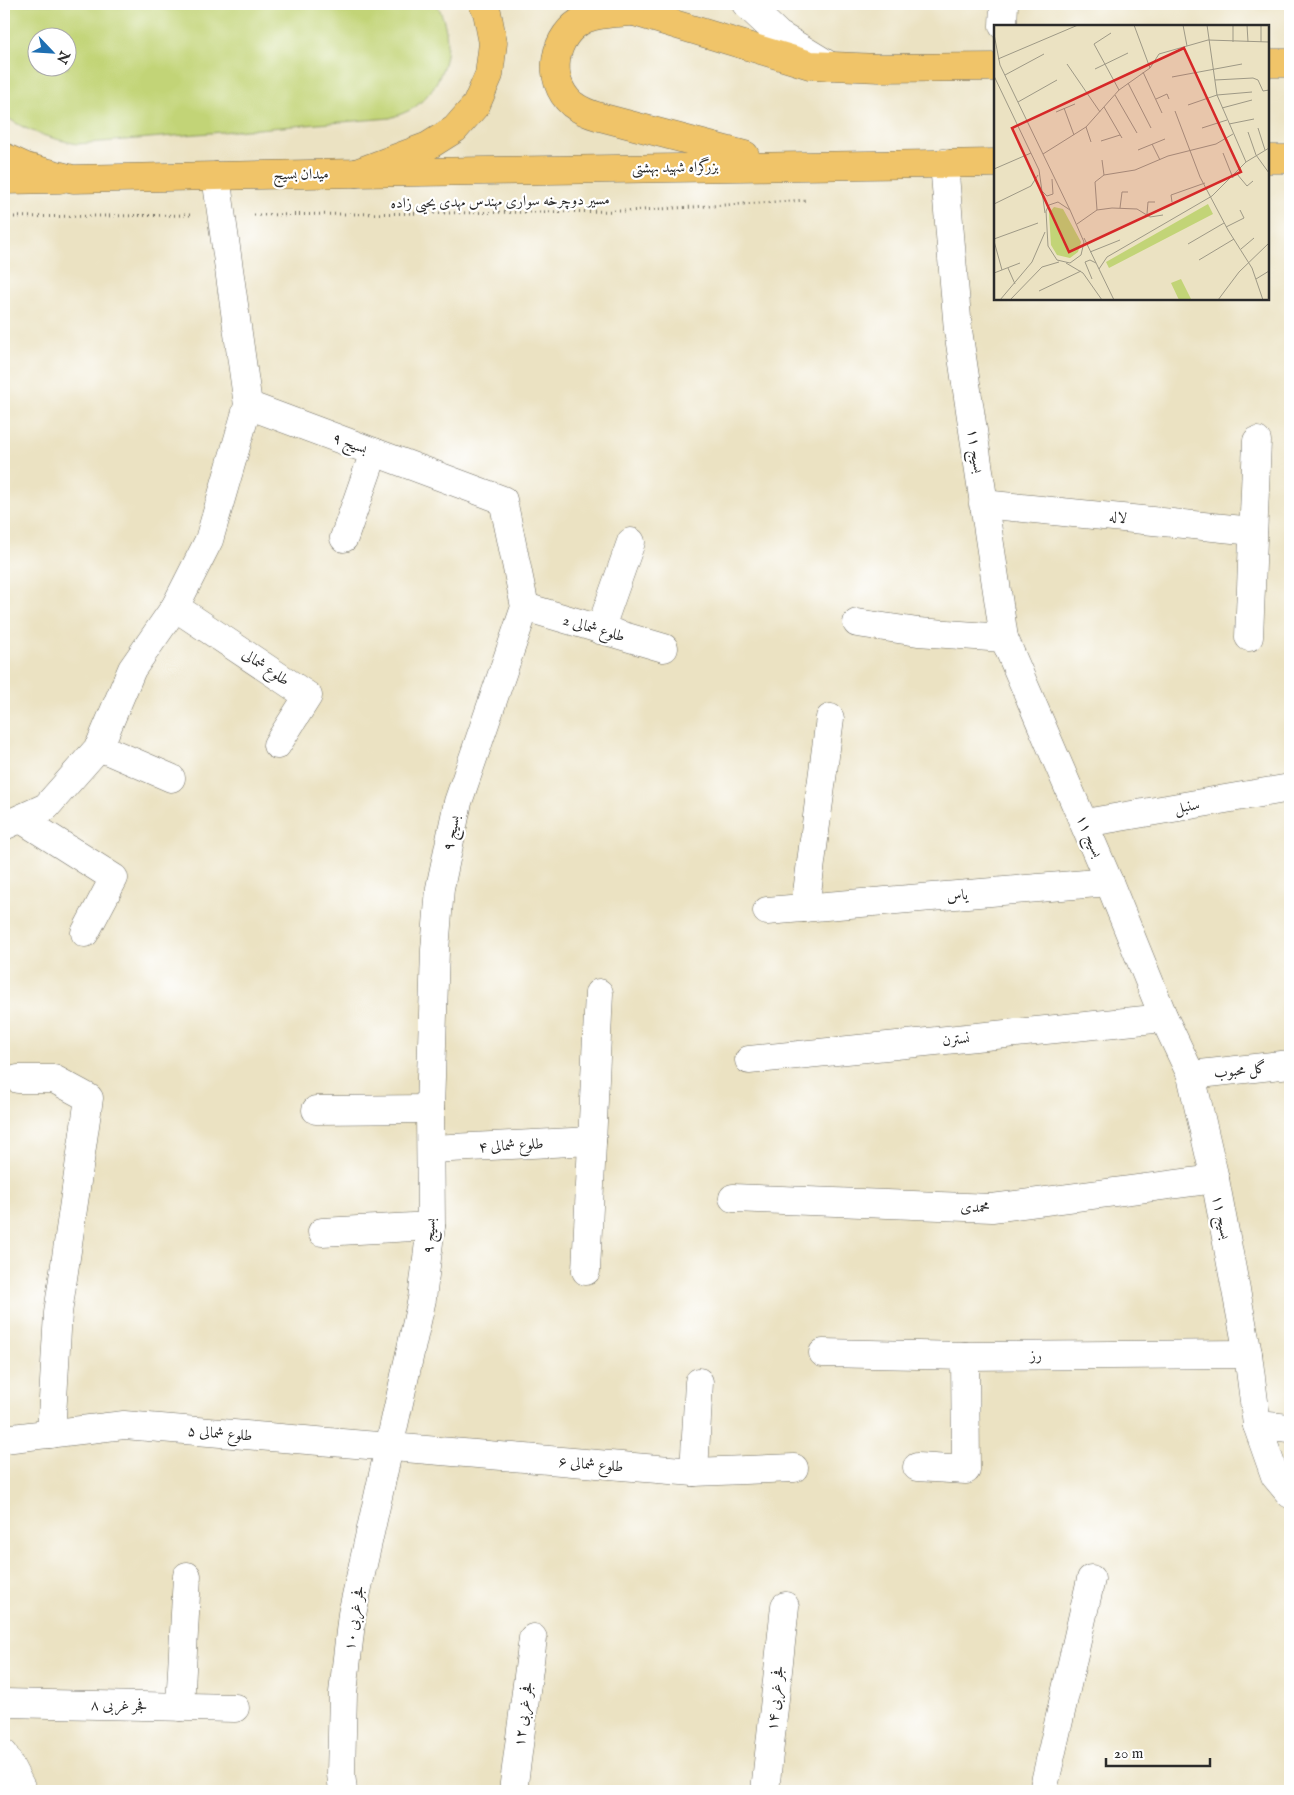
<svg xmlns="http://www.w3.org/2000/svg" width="1294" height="1795" font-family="'IM FELL English',Amiri,serif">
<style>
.green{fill:#c2d477;stroke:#768051;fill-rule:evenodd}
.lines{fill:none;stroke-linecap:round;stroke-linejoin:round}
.minor-casing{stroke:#6e6b60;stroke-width:29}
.primary-casing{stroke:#6e6b60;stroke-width:29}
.trunk-casing{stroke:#6e6b60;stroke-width:29}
.path{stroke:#6e6b60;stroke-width:3;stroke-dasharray:1 4;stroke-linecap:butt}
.minor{stroke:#fff;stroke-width:28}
.primary{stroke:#f0c469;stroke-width:28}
.trunk{stroke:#f0c469;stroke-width:28}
.labels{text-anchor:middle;stroke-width:4.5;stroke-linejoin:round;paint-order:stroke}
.street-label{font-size:15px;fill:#2b2b2b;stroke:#fff}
.inset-road{fill:none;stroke:#9e9986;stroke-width:1}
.view{fill:#d62828;fill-opacity:0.15;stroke:#d62828;stroke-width:2.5}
.inset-edge{fill:none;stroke:#2b2b2b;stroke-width:2.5}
</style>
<rect width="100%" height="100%" fill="#fff"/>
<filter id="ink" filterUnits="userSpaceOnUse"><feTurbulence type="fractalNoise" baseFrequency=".02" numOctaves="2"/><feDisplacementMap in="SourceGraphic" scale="10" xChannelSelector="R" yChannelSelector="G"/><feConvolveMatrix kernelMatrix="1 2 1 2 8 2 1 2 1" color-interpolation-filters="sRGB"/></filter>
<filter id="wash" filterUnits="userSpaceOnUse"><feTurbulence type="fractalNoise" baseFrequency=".0096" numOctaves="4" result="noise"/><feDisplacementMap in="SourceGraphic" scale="20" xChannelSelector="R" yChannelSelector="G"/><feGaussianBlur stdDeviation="1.12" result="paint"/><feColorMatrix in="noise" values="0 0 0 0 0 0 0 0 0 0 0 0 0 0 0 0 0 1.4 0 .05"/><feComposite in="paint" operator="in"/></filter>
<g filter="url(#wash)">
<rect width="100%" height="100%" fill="#ebe2c2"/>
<path class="green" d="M 4,4 L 437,4 C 456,40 447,82 415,107 C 408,112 398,115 390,118 L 77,144 C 50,138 26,132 4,115 ZM 38,38 L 68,38 L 68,68 L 38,68 Z"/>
</g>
<g filter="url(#ink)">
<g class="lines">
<g class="minor-casing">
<g id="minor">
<polyline points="746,4 779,35 830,66"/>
<polyline points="1003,26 1004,4"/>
<polyline points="944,163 958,330 1004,638 1109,882 1164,1018 1191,1075 1215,1179 1248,1354 1257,1425 1275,1476 1290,1494"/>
<polyline points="248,405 503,500 525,607 458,802 440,888 435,950 430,1109 431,1226 422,1299 352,1614 343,1693 341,1774 343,1791"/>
<polyline points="983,504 1253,531"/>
<polyline points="344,538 374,452"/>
<polyline points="175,607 308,696 277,745"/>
<polyline points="525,607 664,648"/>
<polyline points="857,623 918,632 1004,638"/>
<polyline points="600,630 631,542"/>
<polyline points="1249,637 1257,441"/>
<polyline points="99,747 171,778"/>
<polyline points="21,819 114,878 85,933"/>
<polyline points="1085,823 1290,788"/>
<polyline points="4,826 46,807 99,747 132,669 175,607 209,540 248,405 216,176"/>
<polyline points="805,908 830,718"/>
<polyline points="767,911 1109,882"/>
<polyline points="749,1060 1164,1018"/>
<polyline points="1191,1075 1290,1064"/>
<polyline points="18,1079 54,1079 89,1098 58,1313 51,1434"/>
<polyline points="316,1110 430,1109"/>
<polyline points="431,1149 592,1141"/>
<polyline points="733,1198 992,1208 1215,1179"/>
<polyline points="322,1232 431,1226"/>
<polyline points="586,1271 599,993"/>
<polyline points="823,1353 965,1356 1248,1354"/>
<polyline points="1257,1425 1290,1428"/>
<polyline points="4,1439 124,1425 694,1472 794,1468"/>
<polyline points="917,1467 966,1470 965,1356"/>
<polyline points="694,1472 699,1382"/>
<polyline points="4,1703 235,1708"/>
<polyline points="180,1707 187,1576"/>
<polyline points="4,1754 23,1791"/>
<polyline points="513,1791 533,1638"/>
<polyline points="765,1791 785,1606"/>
<polyline points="1043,1791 1091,1579"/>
</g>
</g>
<g class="primary-casing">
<polyline id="primary" points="4,180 60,179"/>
</g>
<g class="trunk-casing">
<g id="trunk">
<polyline points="608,4 810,65 879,68 995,67"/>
<path d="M 631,12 C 616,13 599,13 585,19 C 553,34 545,80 572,104 C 581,111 589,114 600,117 L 745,155"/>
<polyline points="1268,63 1290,63"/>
<polyline points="4,157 26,167 73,179 356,173 428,146 455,129 476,105 489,75 493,43 487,12 483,4"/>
<polyline points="1268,159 1290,159"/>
<polyline points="356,173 995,163"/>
</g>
</g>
<g class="path">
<polyline points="254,215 626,211 808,200"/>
<polyline points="4,217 191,215"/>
</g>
<use href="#minor" class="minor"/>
<use href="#primary" class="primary"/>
<use href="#trunk" class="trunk"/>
</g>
</g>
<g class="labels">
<g class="street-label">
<text transform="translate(675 167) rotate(-1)" y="5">بزرگراه شهید بهشتی</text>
<text transform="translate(301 174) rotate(-1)" y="5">میدان بسیج</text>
<text transform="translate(500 201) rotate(-1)" y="5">مسیر دوچرخه سواری مهندس مهدی یحیی زاده</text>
<text transform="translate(350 443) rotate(20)" y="5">بسیج ۹</text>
<text transform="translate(976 451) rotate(82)" y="5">بسیج ۱۱</text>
<text transform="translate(1118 517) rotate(6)" y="5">لاله</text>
<text transform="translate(594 628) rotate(16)" y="5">طلوع شمالی 2</text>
<text transform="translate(266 667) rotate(34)" y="5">طلوع شمالی</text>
<text transform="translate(1187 806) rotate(-10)" y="5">سنبل</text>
<text transform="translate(451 833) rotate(-78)" y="5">بسیج ۹</text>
<text transform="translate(1090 836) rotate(67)" y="5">بسیج ۱۱</text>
<text transform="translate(957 895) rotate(-5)" y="5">یاس</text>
<text transform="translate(956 1039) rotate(-6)" y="5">نسترن</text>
<text transform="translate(1240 1070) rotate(-6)" y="5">گل محبوب</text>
<text transform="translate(511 1145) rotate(-3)" y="5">طلوع شمالی ۴</text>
<text transform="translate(975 1207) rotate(1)" y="5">محمدی</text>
<text transform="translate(1222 1217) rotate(79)" y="5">بسیج ۱۱</text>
<text transform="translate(429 1236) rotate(-85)" y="5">بسیج ۹</text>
<text x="1036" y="1360">رز</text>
<text transform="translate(220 1433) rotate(5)" y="5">طلوع شمالی ۵</text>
<text transform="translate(591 1464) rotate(5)" y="5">طلوع شمالی ۶</text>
<text transform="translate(354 1618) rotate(-81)" y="5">فجر غربی ۱۰</text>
<text transform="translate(775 1698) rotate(-84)" y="5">فجر غربی ۱۴</text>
<text transform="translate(119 1705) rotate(1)" y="5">فجر غربی ۸</text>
<text transform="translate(523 1714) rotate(-82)" y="5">فجر غربی ۱۲</text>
</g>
</g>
<g transform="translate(994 25)">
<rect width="275" height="275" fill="#ebe2c2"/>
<path d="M 214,179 L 219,189 L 115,243 L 112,237 ZM 60,182 L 69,184 L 87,217 L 84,227 L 76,233 L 63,230 L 57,220 L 55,188 ZM 187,254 L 197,274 L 196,275 L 185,275 L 177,258 Z" fill="#c2d477"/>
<path class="inset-road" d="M 140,0 L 156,43M 189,0 L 193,21M 213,0 L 223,70 L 252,137M 239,0 L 239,17M 253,0 L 254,17M 267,0 L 267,17M 117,8 L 100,19 L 125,65M 0,9 L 6,40 L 76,185M 4,34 L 84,0M 73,39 L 106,87M 101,44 L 134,28M 149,47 L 168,88M 11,50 L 50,29M 0,51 L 45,145 L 51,188M 178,52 L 248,39M 221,55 L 259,53 L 264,55 L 269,66 L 275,65M 134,58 L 157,103M 121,70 L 143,108M 162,74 L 173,69 L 175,74M 24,77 L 63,55M 194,80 L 223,70 L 258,67M 110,82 L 128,113M 70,83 L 80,110M 228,83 L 258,75M 181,86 L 206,152 L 234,205 L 258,243 L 269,275M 62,87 L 81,79M 235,99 L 260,94M 92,102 L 97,117M 208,103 L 233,95M 264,103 L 271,125M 254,107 L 262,130 L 275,148M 107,116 L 126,110M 158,119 L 166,135M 144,125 L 171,114M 229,128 L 239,153M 49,129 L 92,102 L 125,65 L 156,43 L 165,29 L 214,15 L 275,17M 108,135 L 110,150M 0,144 L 37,128M 243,149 L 253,161 L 259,156M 48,166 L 53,171 L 59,169 L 58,154M 64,177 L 76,185 L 90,217 L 87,230 L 76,238 L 63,235 L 54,221 L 52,186 L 55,180 ZM 178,177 L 177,170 L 211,158M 0,179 L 37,161 L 44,150M 126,183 L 128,167 L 134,167M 103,185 L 101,157 L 110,150 L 141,145 L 174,131 L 222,119 L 239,109M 153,189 L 154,177 L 161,177M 83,199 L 103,185 L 118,183 L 143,184 L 156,192 L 169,190M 232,202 L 250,193 L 246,185M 90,213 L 120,275M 0,214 L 44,198M 0,216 L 8,245M 194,219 L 230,198M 247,224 L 260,213M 96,227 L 126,215M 205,235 L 240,214M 72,238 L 89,248 L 108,275M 14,243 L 21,259M 105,244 L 113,232 L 218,171 L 252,137 L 275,123M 0,248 L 26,238M 98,254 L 91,237 L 96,235 L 102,238M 262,254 L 275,246M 45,266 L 87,246M 6,275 L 38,237 L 51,207M 16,275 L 48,242 L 65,237M 224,275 L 245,247 L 275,218"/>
<path class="view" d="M 190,23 L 247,147 L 75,227 L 18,103 Z"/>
<rect width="275" height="275" class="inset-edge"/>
</g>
<rect width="1294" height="1795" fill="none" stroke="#fff" stroke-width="20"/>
<g transform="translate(52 52) rotate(115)"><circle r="24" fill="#ffffff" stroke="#aaaaaa"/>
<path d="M0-4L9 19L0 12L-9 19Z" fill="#1f6fb2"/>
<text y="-8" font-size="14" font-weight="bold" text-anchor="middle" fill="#2b2b2b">N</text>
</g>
<path d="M1106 1758v8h104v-8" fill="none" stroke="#2b2b2b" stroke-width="2.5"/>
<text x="1114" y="1758" font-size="15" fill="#2b2b2b" stroke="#ffffff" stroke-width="4" paint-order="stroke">20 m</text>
</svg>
